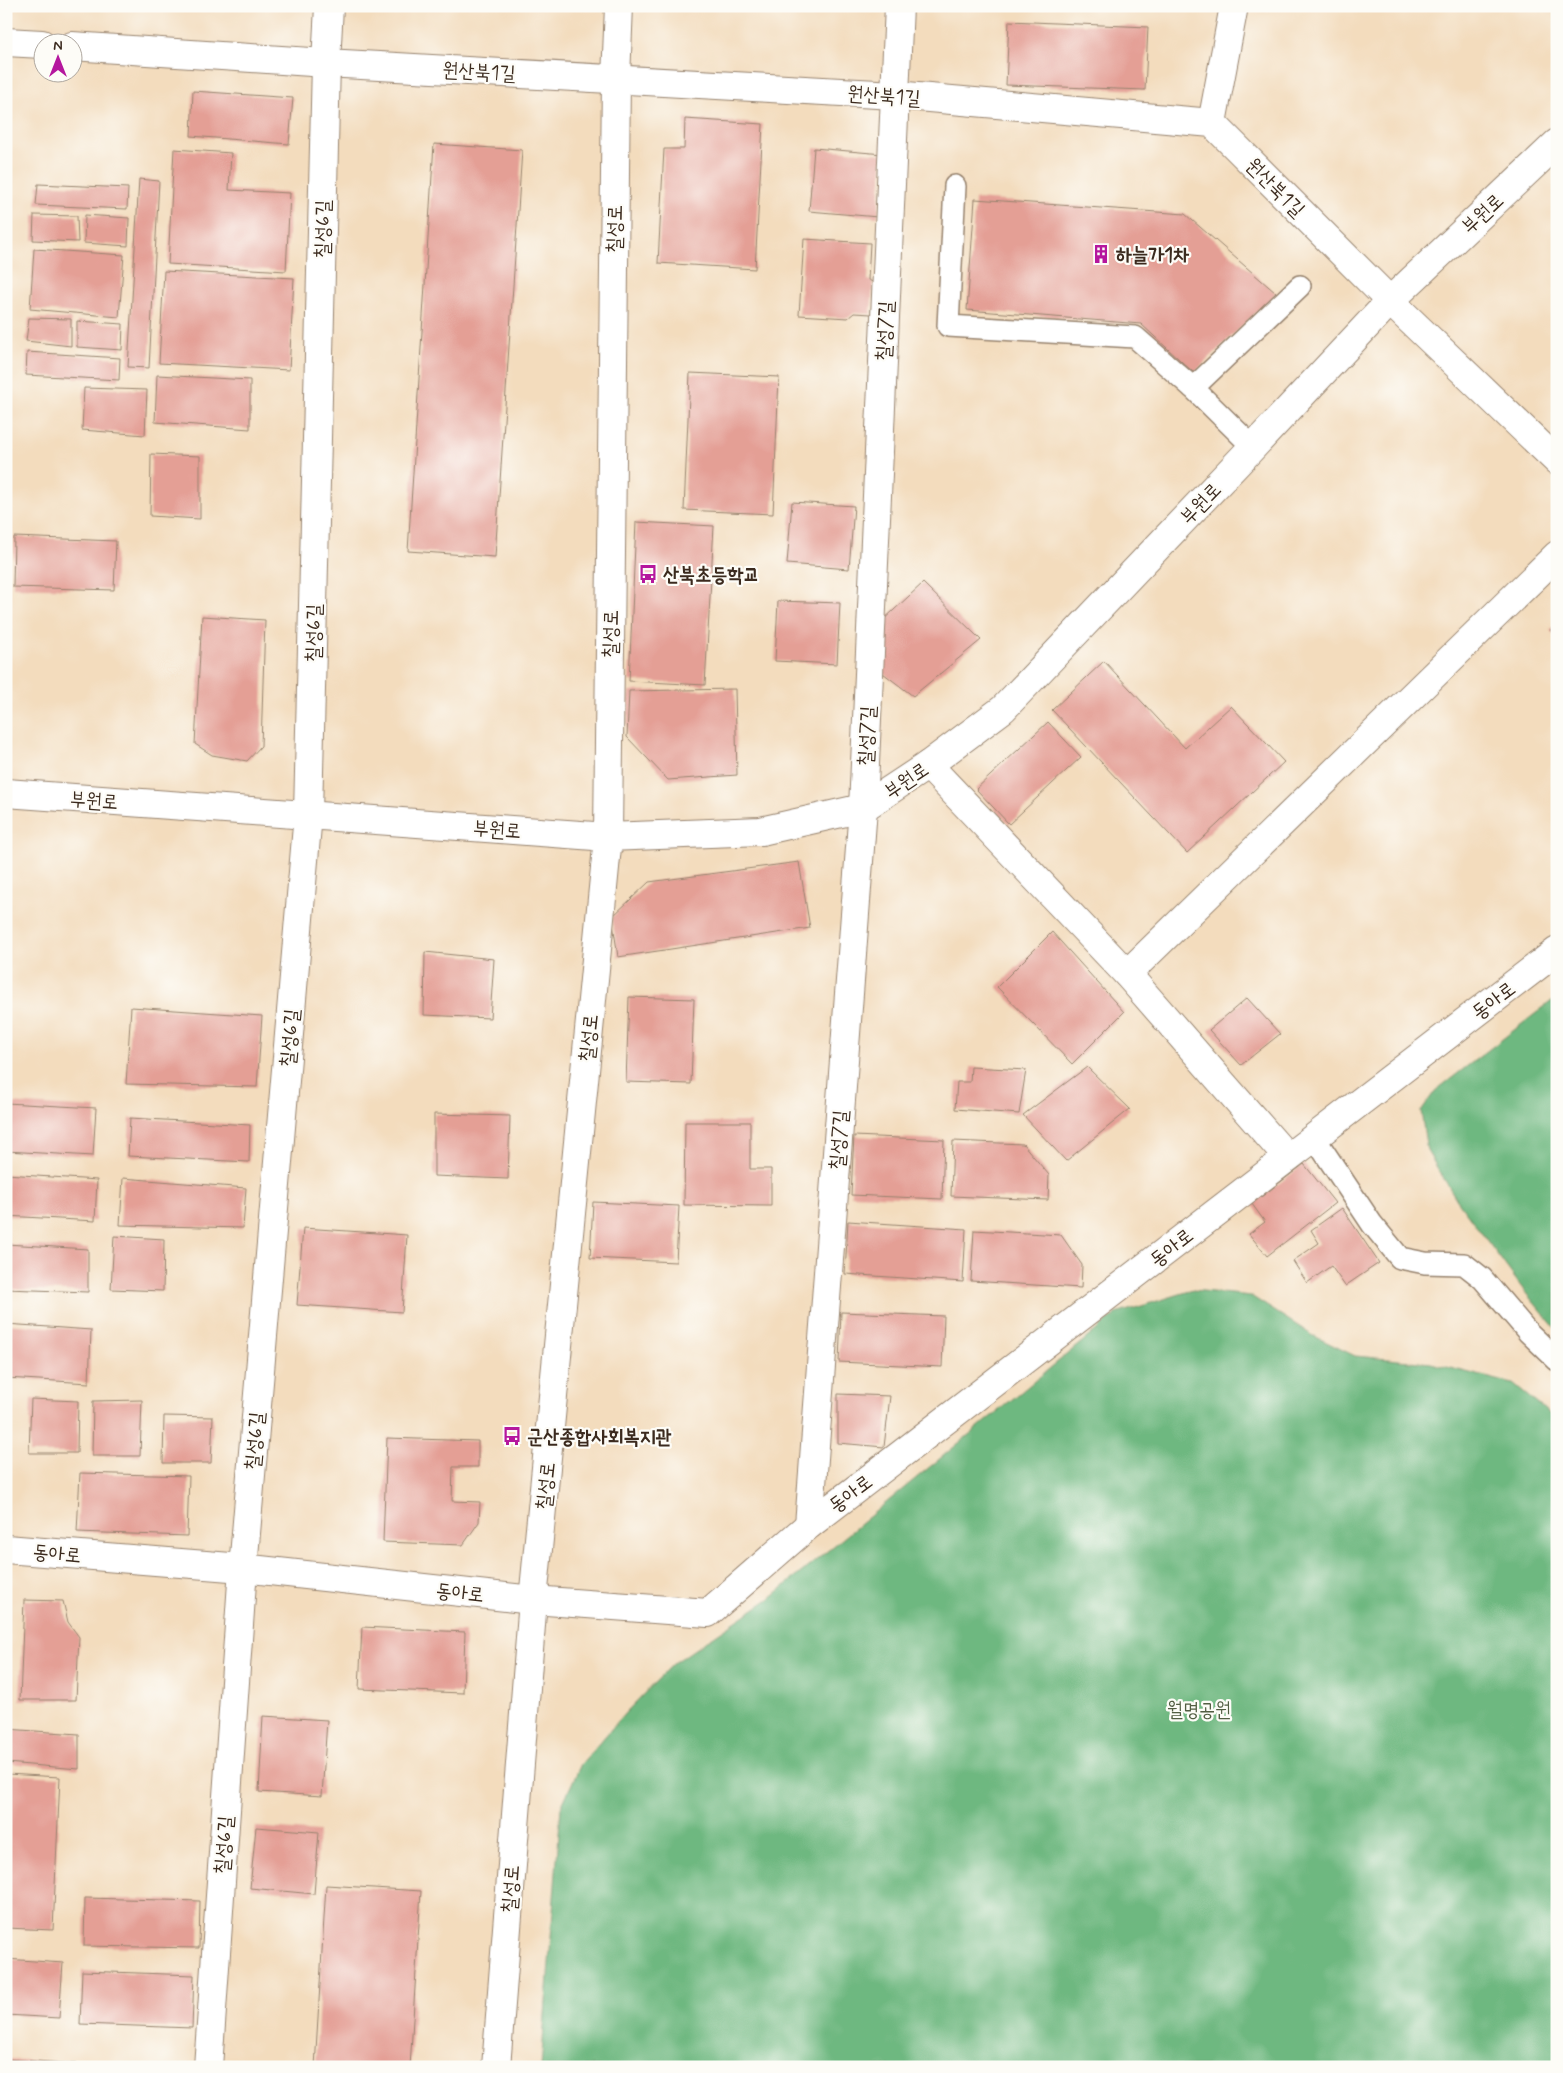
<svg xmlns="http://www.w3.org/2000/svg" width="1563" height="2073" font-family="Mynerve,'Poor Story',sans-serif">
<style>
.forest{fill:#6eb880;stroke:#54714f}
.building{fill:#e49f95}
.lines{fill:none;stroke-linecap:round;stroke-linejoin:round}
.lane-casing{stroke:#97836e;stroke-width:24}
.street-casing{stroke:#97836e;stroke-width:30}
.secondary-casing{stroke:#97836e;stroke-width:30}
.lane{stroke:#fff;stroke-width:21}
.street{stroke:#fff;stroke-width:28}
.secondary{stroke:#fff;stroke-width:28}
.labels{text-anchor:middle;stroke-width:4.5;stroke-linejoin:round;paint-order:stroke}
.street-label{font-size:20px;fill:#3b2a1e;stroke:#fdfcf7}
.poi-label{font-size:20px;font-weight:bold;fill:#3b2a1e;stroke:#fdfcf7;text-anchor:start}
.park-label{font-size:20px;fill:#525e42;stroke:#fdfcf7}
</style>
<rect width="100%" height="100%" fill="#fdfcf7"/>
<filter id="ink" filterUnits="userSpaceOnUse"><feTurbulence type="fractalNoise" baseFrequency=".02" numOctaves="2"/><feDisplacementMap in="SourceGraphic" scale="10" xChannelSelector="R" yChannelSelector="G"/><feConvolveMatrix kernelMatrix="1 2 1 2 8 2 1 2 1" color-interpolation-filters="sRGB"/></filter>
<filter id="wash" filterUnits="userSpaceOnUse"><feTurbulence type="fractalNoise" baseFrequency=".0096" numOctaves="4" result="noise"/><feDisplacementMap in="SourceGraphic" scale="20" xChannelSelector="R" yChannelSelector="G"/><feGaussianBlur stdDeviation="1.12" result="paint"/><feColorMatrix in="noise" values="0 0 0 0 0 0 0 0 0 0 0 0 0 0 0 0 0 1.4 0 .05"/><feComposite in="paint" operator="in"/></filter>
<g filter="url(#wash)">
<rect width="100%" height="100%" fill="#f3dcbd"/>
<g class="forest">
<polygon points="1557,997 1557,1330 1525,1292 1457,1200 1427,1151 1421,1111 1435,1091"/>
<polygon points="1193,1290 1251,1296 1312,1335 1355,1356 1431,1363 1513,1384 1557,1420 1557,2067 541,2067 561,1807 581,1764 627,1711 674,1663 769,1599 1116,1314"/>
</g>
<g id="blocks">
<g class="building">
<polygon points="1009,21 1148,27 1145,90 1006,85"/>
<polygon points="193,91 293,98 289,144 191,136"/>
<polygon points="685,119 763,124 755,269 658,263 664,149 684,149"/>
<polygon points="434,144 522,150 495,557 408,551"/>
<polygon points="814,148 883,154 878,217 809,211"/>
<polygon points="174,149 231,153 229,190 290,193 286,271 168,264"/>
<polygon points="139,179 159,181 149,368 128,367"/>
<polygon points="38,184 128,188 127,209 36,205"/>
<polygon points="975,199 1185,214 1276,293 1194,373 1141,324 967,310"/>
<polygon points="34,215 77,216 78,242 33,240"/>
<polygon points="85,215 129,218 128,246 84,243"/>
<polygon points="804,239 870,243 868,280 873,282 871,314 854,313 848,318 799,315"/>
<polygon points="34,249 124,255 119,317 30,309"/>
<polygon points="164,271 294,278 289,370 159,363"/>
<polygon points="29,318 71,319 71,346 26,341"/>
<polygon points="77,321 123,324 122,350 77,347"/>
<polygon points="27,352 120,358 119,380 26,375"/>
<polygon points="690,373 779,377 773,514 684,510"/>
<polygon points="157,375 250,380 250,429 155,422"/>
<polygon points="84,388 147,390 145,435 82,430"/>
<polygon points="151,454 200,456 200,519 150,516"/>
<polygon points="792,502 854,506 849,569 787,564"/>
<polygon points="636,522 714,526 705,685 629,681"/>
<polygon points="14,537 116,541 114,590 13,587"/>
<polygon points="923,583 981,640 913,696 879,670 880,623"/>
<polygon points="778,601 840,603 837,664 775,661"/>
<polygon points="202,616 265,620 261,746 247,761 212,755 195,744"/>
<polygon points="1557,624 1557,638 1550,630"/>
<polygon points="1104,661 1185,748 1231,706 1284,762 1187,853 1052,710"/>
<polygon points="735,689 737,775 668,780 627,737 629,691"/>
<polygon points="1048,722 1081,757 1009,824 976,789"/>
<polygon points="799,862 810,928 618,957 612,917 649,882"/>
<polygon points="1052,932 1124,1012 1072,1064 997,987"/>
<polygon points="425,952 494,959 490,1018 424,1015"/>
<polygon points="629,997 694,999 691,1084 626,1082"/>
<polygon points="1247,998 1280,1034 1241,1065 1209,1030"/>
<polygon points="131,1007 262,1016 257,1087 126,1084"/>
<polygon points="971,1067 1026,1070 1019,1114 955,1109 957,1082 970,1082"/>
<polygon points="1087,1067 1130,1109 1066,1161 1023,1115"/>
<polygon points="6,1103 96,1108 93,1156 6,1151"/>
<polygon points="434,1114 510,1116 508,1179 434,1176"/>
<polygon points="130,1118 250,1125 249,1162 128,1156"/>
<polygon points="685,1122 750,1122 750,1169 771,1169 771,1206 684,1205"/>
<polygon points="854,1136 944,1140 942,1199 851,1195"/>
<polygon points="953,1141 1023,1144 1049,1175 1048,1200 951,1196"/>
<polygon points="1304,1164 1335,1203 1267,1256 1249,1234 1265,1222 1252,1204"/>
<polygon points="6,1174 97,1180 95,1221 6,1216"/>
<polygon points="123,1178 246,1188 243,1228 120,1225"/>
<polygon points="593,1202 679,1206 676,1262 590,1258"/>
<polygon points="1342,1208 1379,1263 1345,1286 1331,1266 1307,1283 1293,1261 1319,1243 1311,1230"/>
<polygon points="848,1221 966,1229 963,1282 845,1274"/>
<polygon points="303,1228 407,1235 402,1312 297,1305"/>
<polygon points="974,1230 1061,1235 1082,1265 1081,1288 971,1281"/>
<polygon points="114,1236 164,1239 163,1291 111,1289"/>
<polygon points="6,1244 88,1249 88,1292 6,1289"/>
<polygon points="841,1312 944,1316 942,1367 839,1362"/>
<polygon points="6,1324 91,1330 89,1383 6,1378"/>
<polygon points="838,1394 890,1396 884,1447 838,1443"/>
<polygon points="31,1399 78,1401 77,1453 29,1453"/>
<polygon points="142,1400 140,1456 92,1456 93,1401"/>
<polygon points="164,1416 213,1417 211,1463 163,1463"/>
<polygon points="387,1438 478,1441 478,1467 453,1467 452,1501 480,1502 479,1522 463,1545 383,1542"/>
<polygon points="80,1473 189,1476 187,1536 77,1532"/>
<polygon points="24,1600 63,1601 68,1622 79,1637 76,1700 20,1700"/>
<polygon points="362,1627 465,1632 463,1693 359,1689"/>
<polygon points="263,1716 327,1720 322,1796 259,1792"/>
<polygon points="6,1729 79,1734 79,1769 6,1763"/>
<polygon points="6,1774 60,1777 53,1930 6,1928"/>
<polygon points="256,1827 319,1832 314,1894 250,1888"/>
<polygon points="326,1885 421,1891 410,2067 315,2067"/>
<polygon points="85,1898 200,1901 199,1948 84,1946"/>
<polygon points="6,1959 63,1963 59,2018 6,2015"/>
<polygon points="82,1971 194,1975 192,2028 80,2024"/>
<polygon points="6,2059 95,2065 95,2067 6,2067"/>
</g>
</g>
</g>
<g filter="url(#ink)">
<use href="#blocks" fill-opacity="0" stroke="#97836e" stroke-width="1"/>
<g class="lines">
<g class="lane-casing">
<g id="lane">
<polyline points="955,186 948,326 1135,337 1193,388 1300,286"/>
<polyline points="1193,388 1253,447"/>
<polyline points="1314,1137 1372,1224 1400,1258 1425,1263 1464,1264 1482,1278 1528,1332 1557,1360"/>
</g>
</g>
<g class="street-casing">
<g id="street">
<polyline points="6,42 42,44"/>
<polyline points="72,46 326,63 895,95 1212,123 1390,301 1557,461"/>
<polyline points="1212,123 1234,6"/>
<polyline points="928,765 1127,974 1287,1157"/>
<polyline points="6,793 608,837 761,831 863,808 928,765 1003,709 1253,447 1390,301 1557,143"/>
<polyline points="1127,974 1557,555"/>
<polyline points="809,1525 863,808 899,6"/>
<polyline points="6,1549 243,1568 533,1600 708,1613 809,1525 1557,951"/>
<polyline points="208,2067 243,1568 308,814 326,63 329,6"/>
</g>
</g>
<g class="secondary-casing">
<polyline id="secondary" points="496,2067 533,1600 608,837 616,78 619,6"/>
</g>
<use href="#lane" class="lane"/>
<use href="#street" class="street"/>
<use href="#secondary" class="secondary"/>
</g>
</g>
<defs>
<g id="building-bare" transform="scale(1.5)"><path d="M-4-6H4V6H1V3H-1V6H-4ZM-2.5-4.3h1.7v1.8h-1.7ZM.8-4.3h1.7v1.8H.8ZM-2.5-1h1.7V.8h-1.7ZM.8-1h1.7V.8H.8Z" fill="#b5179e" stroke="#fdfcf7" stroke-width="2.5" paint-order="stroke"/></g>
<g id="bus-bare" transform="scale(1.5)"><path d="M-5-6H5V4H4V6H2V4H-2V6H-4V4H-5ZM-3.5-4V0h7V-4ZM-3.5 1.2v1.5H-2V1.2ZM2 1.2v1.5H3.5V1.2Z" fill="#b5179e" stroke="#fdfcf7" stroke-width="2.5" paint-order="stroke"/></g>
</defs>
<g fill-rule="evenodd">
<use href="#building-bare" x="1101" y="254"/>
<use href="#bus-bare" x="648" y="574"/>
<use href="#bus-bare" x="512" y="1436"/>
</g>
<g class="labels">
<g class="street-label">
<text transform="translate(479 71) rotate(3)" y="7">원산북1길</text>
<text transform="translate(884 95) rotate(4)" y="7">원산북1길</text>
<text transform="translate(1276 187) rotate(45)" y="7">원산북1길</text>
<text transform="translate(1482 213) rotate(-43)" y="7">부원로</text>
<text transform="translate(322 229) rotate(-89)" y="7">칠성6길</text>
<text transform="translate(614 229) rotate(-89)" y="7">칠성로</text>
<text transform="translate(884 331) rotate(-87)" y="7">칠성7길</text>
<text transform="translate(1200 503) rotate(-46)" y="7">부원로</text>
<text transform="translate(313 633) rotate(-89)" y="7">칠성6길</text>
<text transform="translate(610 634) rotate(-89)" y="7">칠성로</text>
<text transform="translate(866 736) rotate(-87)" y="7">칠성7길</text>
<text transform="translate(906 780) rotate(-34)" y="7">부원로</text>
<text transform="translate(94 800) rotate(4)" y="7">부원로</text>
<text transform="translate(497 829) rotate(4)" y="7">부원로</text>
<text transform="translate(1493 1000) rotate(-37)" y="7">동아로</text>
<text transform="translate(289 1038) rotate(-85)" y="7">칠성6길</text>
<text transform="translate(588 1038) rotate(-84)" y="7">칠성로</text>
<text transform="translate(838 1140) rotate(-86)" y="7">칠성7길</text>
<text transform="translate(1171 1247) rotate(-38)" y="7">동아로</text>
<text transform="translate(254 1441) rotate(-85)" y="7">칠성6길</text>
<text transform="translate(545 1486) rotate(-84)" y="7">칠성로</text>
<text transform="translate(850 1493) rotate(-37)" y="7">동아로</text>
<text transform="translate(57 1553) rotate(5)" y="7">동아로</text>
<text transform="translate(460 1592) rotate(6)" y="7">동아로</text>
<text transform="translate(223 1845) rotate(-86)" y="7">칠성6길</text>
<text transform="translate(510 1889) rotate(-86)" y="7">칠성로</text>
</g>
<g class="poi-label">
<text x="1116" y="261">하늘가1차</text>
<text x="663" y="581">산북초등학교</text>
<text x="527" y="1443">군산종합사회복지관</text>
</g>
<g class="park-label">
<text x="1199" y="1716">월명공원</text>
</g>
</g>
<rect width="1563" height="2073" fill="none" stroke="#fdfcf7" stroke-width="25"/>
<g transform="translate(58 58)"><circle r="24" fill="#fdfcf7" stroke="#afa8a0"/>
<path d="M0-4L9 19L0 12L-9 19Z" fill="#b5179e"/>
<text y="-8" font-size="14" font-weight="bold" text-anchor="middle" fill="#3b2a1e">N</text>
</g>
</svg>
